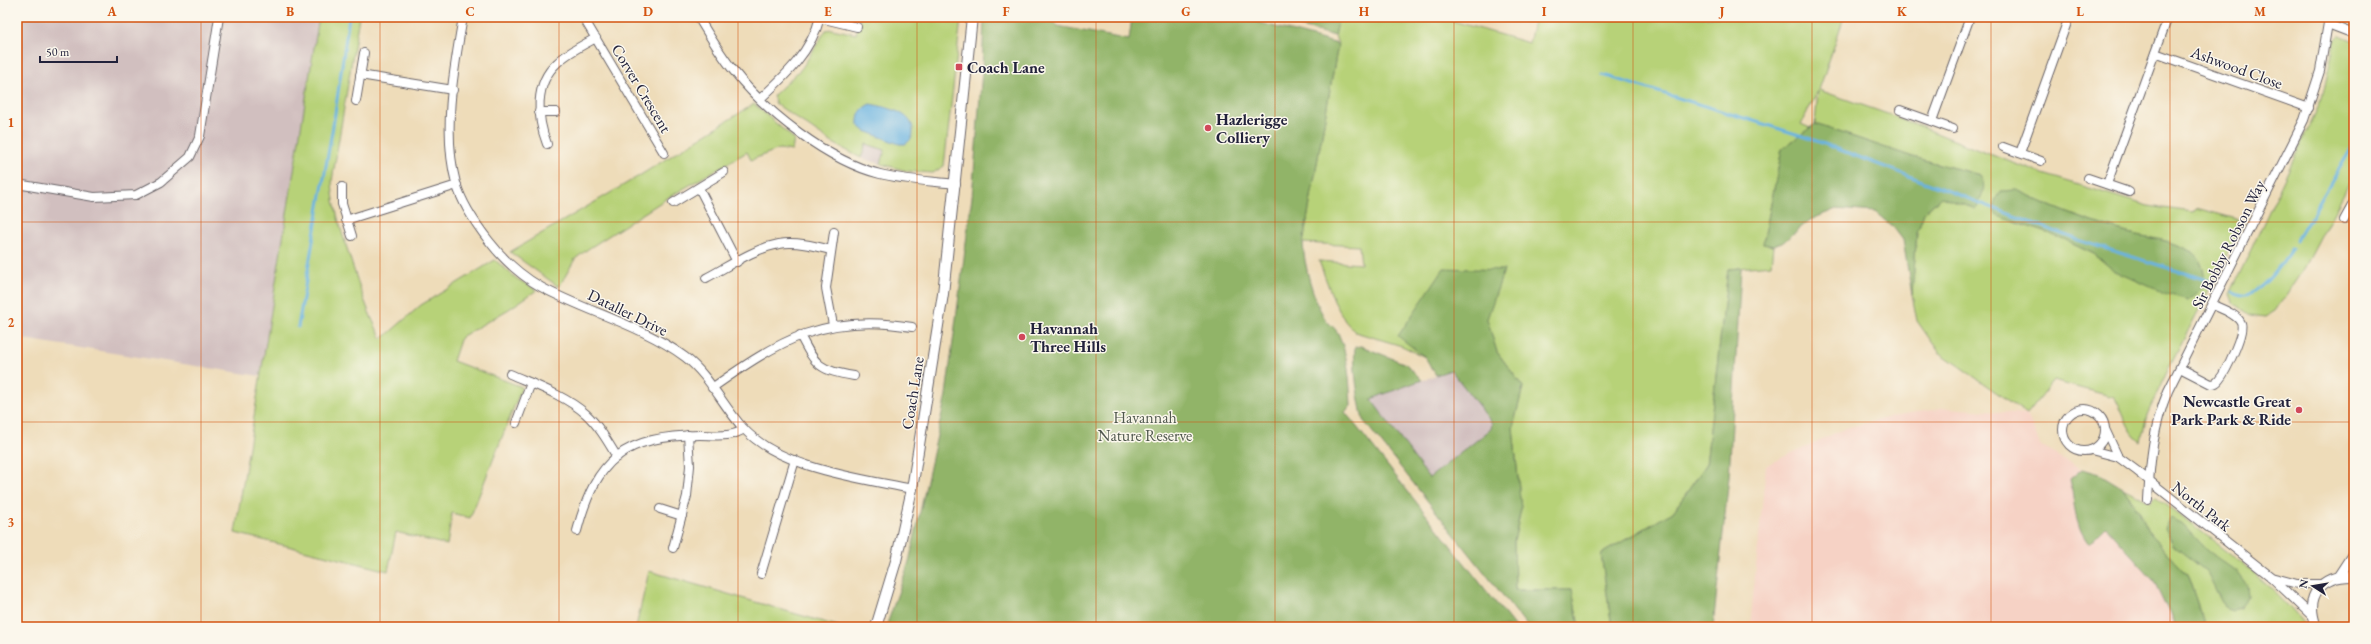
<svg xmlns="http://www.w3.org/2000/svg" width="2371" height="644" font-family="'EB Garamond',serif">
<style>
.built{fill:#f6d2c5}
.industrial{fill:#d1bfbf}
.green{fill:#b7d278;stroke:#6c7a5a;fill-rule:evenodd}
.forest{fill:#91b468;stroke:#5a6b52}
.water{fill:#69b3e1;stroke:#466a8e}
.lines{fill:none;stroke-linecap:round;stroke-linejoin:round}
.stream{stroke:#69b3e1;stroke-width:3}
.minor-casing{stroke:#696367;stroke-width:10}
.tertiary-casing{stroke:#696367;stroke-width:12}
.minor{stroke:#fff;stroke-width:8}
.tertiary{stroke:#fff;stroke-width:10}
.grid{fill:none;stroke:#d45411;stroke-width:1;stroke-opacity:0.55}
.poi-dot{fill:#d1495b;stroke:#fbf7ec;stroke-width:1.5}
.labels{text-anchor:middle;stroke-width:3;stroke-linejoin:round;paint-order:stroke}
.poi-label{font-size:16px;font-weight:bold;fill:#22223b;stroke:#fbf7ec;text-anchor:start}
.street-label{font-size:16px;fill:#22223b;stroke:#fbf7ec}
.park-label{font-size:16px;fill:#4f574d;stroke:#fbf7ec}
.neatline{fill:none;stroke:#d45411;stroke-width:1.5}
.grid-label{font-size:13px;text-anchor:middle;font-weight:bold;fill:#d45411}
</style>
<rect width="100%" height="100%" fill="#fbf7ec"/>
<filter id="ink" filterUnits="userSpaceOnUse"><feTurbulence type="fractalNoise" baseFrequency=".025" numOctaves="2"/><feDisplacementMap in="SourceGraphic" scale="8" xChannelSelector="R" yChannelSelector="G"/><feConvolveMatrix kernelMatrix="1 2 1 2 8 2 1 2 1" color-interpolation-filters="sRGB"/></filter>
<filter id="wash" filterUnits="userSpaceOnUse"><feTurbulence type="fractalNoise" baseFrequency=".012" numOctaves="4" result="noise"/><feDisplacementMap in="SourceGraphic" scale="16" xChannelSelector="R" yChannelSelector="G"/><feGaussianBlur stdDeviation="0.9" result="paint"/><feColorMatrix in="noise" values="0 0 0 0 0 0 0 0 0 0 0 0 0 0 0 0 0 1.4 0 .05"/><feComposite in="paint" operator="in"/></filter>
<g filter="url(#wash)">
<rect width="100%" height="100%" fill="#eedcb9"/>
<polygon class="built" points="1948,408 2027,414 2041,447 2082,469 2100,474 2123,488 2204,627 1750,627 1766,465 1846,428 1903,414"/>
<g class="industrial">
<polygon points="17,17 319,17 260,376 17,338"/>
<polygon points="865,144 885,150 881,164 861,158"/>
<polygon points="1451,370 1493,423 1491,430 1429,478 1371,399"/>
</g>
<g class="green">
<path d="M 319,17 L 359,17 L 332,181 C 333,209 343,235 351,261 C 360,288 368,314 382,339 L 421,305 L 495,260 L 517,279 L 537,290 L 509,309 L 461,337 L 453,361 L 522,387 L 470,518 L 452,513 L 447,545 L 396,532 L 388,571 L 235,533 Z"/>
<polygon points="851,17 950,17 961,19 944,166 933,173 907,171 881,164 885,150 866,144 861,158 831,142 776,104 773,96 802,68 826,30 832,29 856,34 860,19"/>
<polygon points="1270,17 1303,17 1301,27 1269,19"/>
<path d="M 1339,17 L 1439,17 L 1529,43 L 1535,17 L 1844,17 L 1819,90 L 1902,119 L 1973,148 L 2043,174 L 2148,206 L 2193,212 L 2196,208 L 2244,221 L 2163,380 L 2147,415 L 2141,441 C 2126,431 2124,411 2114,397 L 2053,381 L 2027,414 L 1939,352 L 1917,321 L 1912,295 L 1917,232 L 1924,213 L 1941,197 L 1980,175 L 1913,157 L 1815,124 L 1818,91 L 1801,124 L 1810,128 L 1782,149 L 1763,244 L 1773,246 L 1771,265 L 1728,269 L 1706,465 L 1673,512 L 1601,554 L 1612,627 L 1579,627 L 1572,590 L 1515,590 L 1514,541 L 1521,509 L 1513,427 L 1523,387 L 1497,352 L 1486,319 L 1504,270 L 1425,357 L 1402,346 L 1355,332 L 1345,321 L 1334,301 L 1319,261 L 1361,264 L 1359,246 L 1303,243 L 1338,44 L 1335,36 ZM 2017,190 C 2049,207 2085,220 2120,231 C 2143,238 2172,238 2193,253 C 2203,261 2205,275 2204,287 L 2114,270 L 2094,254 L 2051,234 L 2014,222 Z"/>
<polygon points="2340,35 2354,41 2354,174 2305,267 2275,311 2265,317 2250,315 2233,302 2230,294 2322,99 2335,40"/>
<polygon points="754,104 794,139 792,151 779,149 751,160 747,152 669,197 588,249 575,259 559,287 510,252 639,176"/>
<path d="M 2123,488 L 2150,502 L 2155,496 C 2204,535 2269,578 2306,627 L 2204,627 L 2203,620 L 2187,574 L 2151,535 L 2139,511 Z"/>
<polygon points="649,571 841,627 636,627"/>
</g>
<g class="forest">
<path d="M 984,17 L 1047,17 L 1058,26 L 1129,40 L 1132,17 L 1239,17 L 1338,44 L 1303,243 C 1304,265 1313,298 1324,317 C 1327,323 1335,327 1338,333 C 1348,354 1350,383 1351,406 L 1345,412 L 1515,627 L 886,627 L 909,562 L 946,395 L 972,197 L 982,71 Z"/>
<polygon points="1303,17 1339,17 1335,36 1301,27"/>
<path d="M 1815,124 L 1913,157 L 1980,175 C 1988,187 1981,198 1976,209 L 1941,197 L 1924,213 L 1917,232 L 1912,295 L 1903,240 L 1894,228 L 1875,212 L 1836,209 L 1810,220 L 1782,243 L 1773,246 L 1763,244 L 1782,149 Z"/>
<path d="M 2017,190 C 2049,207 2085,220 2120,231 C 2143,238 2172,238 2193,253 C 2203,261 2205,275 2205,287 L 2188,300 L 2164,293 L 2113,270 L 2094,254 L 2051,234 L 1995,215 L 1995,201 L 2000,191 Z"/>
<path d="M 1444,268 L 1504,270 L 1487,319 L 1497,352 L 1523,387 L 1513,427 L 1521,509 L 1514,541 L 1515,590 L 1572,590 L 1579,627 L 1528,627 L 1363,420 C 1358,396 1353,372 1355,347 L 1361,346 L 1406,364 L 1422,380 L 1371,399 L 1429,478 L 1491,429 L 1492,423 L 1451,370 L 1436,375 L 1425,357 L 1398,336 Z"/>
<polygon points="1741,268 1729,477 1713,627 1612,627 1601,554 1673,512 1706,465 1728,269"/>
<path d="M 2082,469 L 2100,474 L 2123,488 L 2139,511 L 2151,535 L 2187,574 L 2203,620 L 2204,627 L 2176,627 L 2153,579 L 2106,527 L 2089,544 C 2073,523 2075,504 2070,479 Z"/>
<polygon points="2169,518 2183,524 2207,550 2238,573 2248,586 2249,596 2240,608 2232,610 2224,607 2207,572 2174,546 2165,529"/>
</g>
<path class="water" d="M 870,104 C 885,107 914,112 913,132 C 913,138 910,141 905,144 L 899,144 L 865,131 L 858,125 C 857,115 861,108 870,104 Z"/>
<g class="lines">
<g class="stream">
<polyline points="1603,75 1806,137 2075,239 2213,282"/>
<polyline points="2297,240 2354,144"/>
<path d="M 2233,292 C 2237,293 2242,296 2246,295 C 2262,292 2284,261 2292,248"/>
<polyline points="298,327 334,120 349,17"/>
</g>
</g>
</g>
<g filter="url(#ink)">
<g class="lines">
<g class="minor-casing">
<g id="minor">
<path d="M 463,17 C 454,69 442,131 456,183 C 462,204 475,223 489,241 C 503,259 520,275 541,287 C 587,312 642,325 685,357 C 709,375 723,406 743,428 C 781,469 860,478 912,489"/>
<polyline points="583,17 664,153"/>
<path d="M 698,17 C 709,35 720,54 733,70 C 766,112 828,161 880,174 C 904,180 931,181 956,184"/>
<polyline points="820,18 857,27"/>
<polyline points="2328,24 2354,34"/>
<polyline points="2155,53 2309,108"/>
<polyline points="360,75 453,90"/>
<path d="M 760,99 C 785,76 812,51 820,17"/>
<polyline points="356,101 364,53"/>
<polyline points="1900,110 1953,129"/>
<polyline points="539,112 556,112"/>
<polyline points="1932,121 1970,17"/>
<path d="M 547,144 C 537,118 534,84 557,63 C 568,52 583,45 596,38"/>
<polyline points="2003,147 2041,161"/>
<polyline points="2020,153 2069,17"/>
<polyline points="2088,178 2129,192"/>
<polyline points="17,184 94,197 136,195 161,182 190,157 200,136 219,17"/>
<polyline points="2107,184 2168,17"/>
<polyline points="342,187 342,204 352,236"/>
<polyline points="699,188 737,262"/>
<polyline points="673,203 724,172"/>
<polyline points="346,220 457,185"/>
<polyline points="2344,220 2354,202"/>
<path d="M 706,278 C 729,266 753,249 779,244 C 796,241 815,246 831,250"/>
<polyline points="833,325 826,288 834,232"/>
<path d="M 800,335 C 816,367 820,370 854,376"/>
<path d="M 2180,368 L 2211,384 C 2215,384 2217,383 2219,380 C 2226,372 2245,332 2241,323 C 2237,314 2222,309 2213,305"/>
<path d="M 510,374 C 535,385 566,396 586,414 C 599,426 608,442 617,457"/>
<path d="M 712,388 C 780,340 826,312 912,327"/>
<circle cx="2084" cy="430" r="21"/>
<polyline points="516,423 531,383"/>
<polyline points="2105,429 2118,457"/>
<polyline points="2091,450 2118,457 2137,471 2270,576 2312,616"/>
<path d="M 2148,500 C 2150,461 2153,427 2168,391 L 2304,120 L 2320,71 L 2329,17"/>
<polyline points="660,509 682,516"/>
<path d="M 577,531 C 596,458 625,436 700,435 C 715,435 731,438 744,429"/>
<polyline points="673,548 687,496 690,466 688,435"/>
<polyline points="761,574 795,460"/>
<polyline points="2271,577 2297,584 2324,584"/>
</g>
</g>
<g class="tertiary-casing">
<g id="tertiary">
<polyline points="2339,576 2354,553"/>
<polyline points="876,627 896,561 912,489 943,294 972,17"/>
<path d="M 2316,627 C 2304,595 2321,575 2354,576"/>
</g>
</g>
<use href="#minor" class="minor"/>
<use href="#tertiary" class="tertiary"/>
</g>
</g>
<path class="grid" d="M 201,17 L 201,627M 380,17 L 380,627M 559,17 L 559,627M 738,17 L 738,627M 917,17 L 917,627M 1096,17 L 1096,627M 1275,17 L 1275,627M 1454,17 L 1454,627M 1633,17 L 1633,627M 1812,17 L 1812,627M 1991,17 L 1991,627M 2170,17 L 2170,627M 17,222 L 2354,222M 17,422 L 2354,422"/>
<g class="poi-dot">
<rect x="955" y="63" width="8" height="8" rx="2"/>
<circle cx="1208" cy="128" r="4"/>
<circle cx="1022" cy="337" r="4"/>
<circle cx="2299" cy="410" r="4"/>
</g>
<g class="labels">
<g class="poi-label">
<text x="967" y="73">Coach Lane</text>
<text x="1216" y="125">Hazlerigge<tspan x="1216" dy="18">Colliery</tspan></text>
<text x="1030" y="334">Havannah<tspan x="1030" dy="18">Three Hills</tspan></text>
<text x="2291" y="407" text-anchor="end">Newcastle Great<tspan x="2291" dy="18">Park Park &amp; Ride</tspan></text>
</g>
<g class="street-label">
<text transform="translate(2237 67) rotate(20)" y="6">Ashwood Close</text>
<text transform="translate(642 88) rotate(59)" y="6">Corver Crescent</text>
<text transform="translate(2228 244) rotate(-63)" y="6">Sir Bobby Robson Way</text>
<text transform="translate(628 312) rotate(26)" y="6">Dataller Drive</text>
<text transform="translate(912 393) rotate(-81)" y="6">Coach Lane</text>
<text transform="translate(2202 506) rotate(38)" y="6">North Park</text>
</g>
<g class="park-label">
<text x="1145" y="423">Havannah<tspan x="1145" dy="18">Nature Reserve</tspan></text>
</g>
</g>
<rect width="2371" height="644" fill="none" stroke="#fbf7ec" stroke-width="44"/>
<g transform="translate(2313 586) rotate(282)" stroke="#fbf7ec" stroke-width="3" paint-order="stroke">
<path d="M0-3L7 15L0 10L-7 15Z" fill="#22223b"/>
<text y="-6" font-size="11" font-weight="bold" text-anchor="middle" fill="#22223b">N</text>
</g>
<path d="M40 56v6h77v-6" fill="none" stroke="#22223b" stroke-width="2"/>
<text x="46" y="56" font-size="12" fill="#22223b" stroke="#fbf7ec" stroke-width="3" paint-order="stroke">50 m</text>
<rect x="22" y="22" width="2327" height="600" class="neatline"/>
<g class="grid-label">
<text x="112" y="16">A</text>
<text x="290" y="16">B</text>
<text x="470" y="16">C</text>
<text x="648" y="16">D</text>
<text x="828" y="16">E</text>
<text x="1006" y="16">F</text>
<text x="1186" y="16">G</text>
<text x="1364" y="16">H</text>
<text x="1544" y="16">I</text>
<text x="1722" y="16">J</text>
<text x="1902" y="16">K</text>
<text x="2080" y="16">L</text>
<text x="2260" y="16">M</text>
<text x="11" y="127">1</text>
<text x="11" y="327">2</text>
<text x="11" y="527">3</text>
</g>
</svg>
